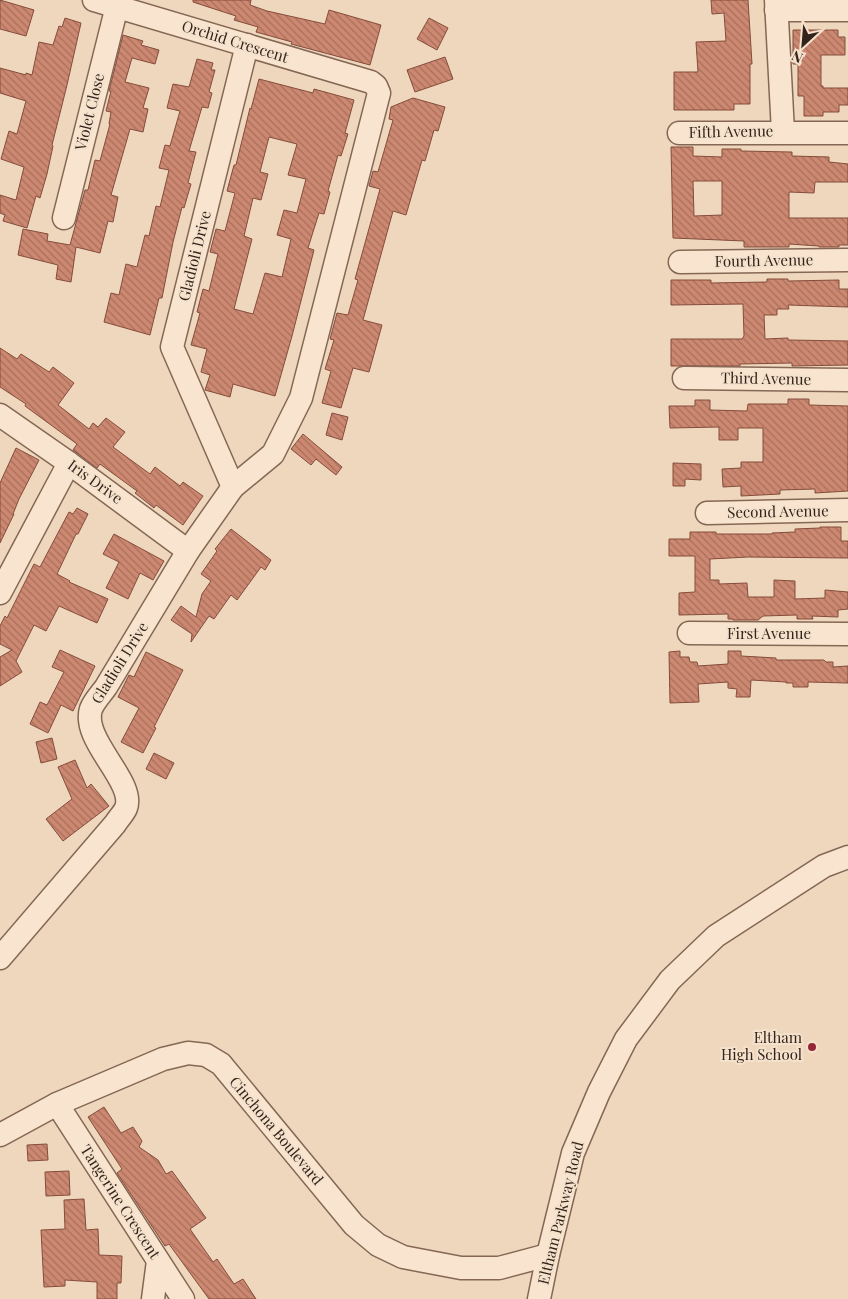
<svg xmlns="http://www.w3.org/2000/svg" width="848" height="1299" font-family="'Playfair Display',serif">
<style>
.building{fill:url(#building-back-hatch);stroke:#854c3b;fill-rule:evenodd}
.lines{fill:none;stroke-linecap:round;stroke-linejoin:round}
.minor-casing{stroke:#856756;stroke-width:25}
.minor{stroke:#f9e5cf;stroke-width:22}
.poi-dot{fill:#952539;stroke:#f5e2cc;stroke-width:2}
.labels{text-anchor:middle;stroke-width:4;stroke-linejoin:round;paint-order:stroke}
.street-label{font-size:15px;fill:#34231b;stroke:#f5e2cc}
.poi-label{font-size:15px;fill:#34231b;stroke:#f5e2cc;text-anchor:end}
</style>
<defs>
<pattern id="building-back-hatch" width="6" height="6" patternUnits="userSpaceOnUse" patternTransform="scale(1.25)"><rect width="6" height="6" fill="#cd8871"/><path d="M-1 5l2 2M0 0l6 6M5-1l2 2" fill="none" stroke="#a76f5c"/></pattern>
</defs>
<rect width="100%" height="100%" fill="#eed7bc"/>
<g class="building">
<polygon points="0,0 34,10 26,36 0,29"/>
<polygon points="193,0 251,0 250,5 267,11 325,24 329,10 381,25 370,65 291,44 292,42 256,32 258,27 234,20 236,16 193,2"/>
<polygon points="711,0 748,0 752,64 750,64 750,104 734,104 734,110 674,110 674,72 698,72 696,42 726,41 724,13 712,14"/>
<polygon points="65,18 81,23 67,85 52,145 53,146 47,174 40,198 36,196 27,228 3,221 5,215 0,213 0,195 16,200 24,167 1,159 9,131 17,134 26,101 0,93 0,68 26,75 26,73 32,75 39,42 53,45 59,26 62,27"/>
<polygon points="429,18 448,28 437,50 417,39"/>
<polygon points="793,30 838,30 838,37 845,37 845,55 821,55 821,86 823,86 823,88 848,88 848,105 839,105 839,112 823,112 823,116 804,116 804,96 798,96 798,64 793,64"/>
<polygon points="123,35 143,41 141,45 159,50 155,64 132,58 125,82 149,88 143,108 148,109 143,132 130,129 111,195 118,197 113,222 108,221 100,253 76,247 71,282 56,279 58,265 18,255 23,229 48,234 47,241 70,245 85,190 88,190 95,160 100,161 110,124 109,124 111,112 106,111 111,91 109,91"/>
<polygon points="445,57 453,79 415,92 407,70"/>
<polygon points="197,59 213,63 211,70 215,70 209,92 212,93 208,108 202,107 189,151 196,152 188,183 191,184 184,208 182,207 173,242 162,298 159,298 150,335 104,322 111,293 119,295 126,264 137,267 145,235 149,236 156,206 160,207 169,170 159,168 165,145 170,146 180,111 167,108 173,84 189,87"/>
<path d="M 259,79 L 313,93 L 314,89 L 354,100 L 345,133 L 348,134 L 341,156 L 338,155 L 328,191 L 330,192 L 324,214 L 319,213 L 308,248 L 314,250 L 292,336 L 275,396 L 233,384 L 230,397 L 205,390 L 210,375 L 201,372 L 207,349 L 191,345 L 200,313 L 197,312 L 203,289 L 209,291 L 218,254 L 210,252 L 216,229 L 225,231 L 235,193 L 227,191 L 234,165 L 236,165 L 250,108 L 251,109 ZM 269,137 L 297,144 L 288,175 L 306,179 L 297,213 L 284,210 L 277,235 L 291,239 L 282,277 L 265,273 L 253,314 L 234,309 L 252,239 L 244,236 L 253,198 L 261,200 L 268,174 L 260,172 Z"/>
<polygon points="413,98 445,107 438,131 434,130 425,161 422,160 406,215 393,211 363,320 382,325 369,372 353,368 341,408 322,403 331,371 325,369 334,340 330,339 337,313 348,315 358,280 355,279 380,189 369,186 373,171 378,172 393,120 389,119 391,107"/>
<path d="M 671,147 L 693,147 L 693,156 L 722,157 L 722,149 L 741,149 L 741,151 L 792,152 L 792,156 L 829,157 L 829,162 L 848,164 L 848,182 L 815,182 L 814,193 L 789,192 L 789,218 L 848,218 L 848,245 L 839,245 L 839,247 L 819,247 L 819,246 L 789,244 L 789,247 L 744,247 L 744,241 L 673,238 ZM 693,181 L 722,181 L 722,215 L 694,216 Z"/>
<polygon points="767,279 788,279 788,281 839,280 839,289 848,289 848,307 788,305 789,309 777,309 777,315 764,315 765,339 788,338 788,340 848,341 848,365 792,366 792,363 740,364 740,366 671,366 671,339 742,339 744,336 743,304 671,305 671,280 711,280 711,283 767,282"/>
<polygon points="0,348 17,359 21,354 49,372 53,367 74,383 58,405 89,429 93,423 98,427 106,418 125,432 113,447 150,474 155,467 180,486 183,482 203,496 183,525 156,505 154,508 135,493 137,491 100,464 97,468 73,450 77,444 25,406 26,404 0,387"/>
<polygon points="788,399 809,399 809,405 848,406 848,491 815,493 815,489 780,490 780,494 741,496 741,486 723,487 722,469 741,468 741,462 763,462 763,428 738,428 738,440 719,440 719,427 670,428 669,406 695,406 695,400 710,400 710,410 747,411 748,404 788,404"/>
<polygon points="332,413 348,417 342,440 326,435"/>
<polygon points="303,434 342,467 336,475 316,459 311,465 291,449"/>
<polygon points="16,448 39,460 19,499 13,514 14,514 0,543 0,483"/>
<polygon points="673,463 701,464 701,480 685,479 685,486 673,486"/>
<polygon points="77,508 88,514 78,534 76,534 57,574 70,581 69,582 108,599 97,623 59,606 46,631 34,625 16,661 22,672 0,686 0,657 12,650 0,644 0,626 5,616 7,618 34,564 40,567 69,512 73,514"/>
<polygon points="820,527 841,527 841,541 848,541 848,558 748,557 710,559 710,580 719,580 719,584 747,583 748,597 774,597 774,580 795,581 795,599 825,598 825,590 848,592 848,609 838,610 838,617 812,616 813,619 797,619 797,615 763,616 758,620 733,620 733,619 728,619 728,614 679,615 679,593 695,592 695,556 669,556 669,539 690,539 690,532 716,532 716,534 772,534 772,533 795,532 795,529 820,528"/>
<polygon points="231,529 271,560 265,570 261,567 237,600 231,595 214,619 209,616 191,642 192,634 171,620 181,606 196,617 202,594 211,581 201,574 217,551 215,549"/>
<polygon points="114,534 164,561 153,580 140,573 128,599 106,588 119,562 103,554"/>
<polygon points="60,650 95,666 73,711 61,705 48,733 30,724 40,702 47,705 64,672 52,667"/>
<polygon points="680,651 680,657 689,657 690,662 697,662 698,666 728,664 728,651 741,651 741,656 776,658 776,660 824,660 826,662 833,662 833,667 848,666 848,683 808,682 808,687 793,687 793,683 786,683 786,682 751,680 750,697 736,697 737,689 728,688 728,682 698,684 699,702 670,703 669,652"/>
<polygon points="146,652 183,670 154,727 156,728 143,753 121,742 139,708 118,697 129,675 134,677"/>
<polygon points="52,738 57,759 41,763 36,742"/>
<polygon points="154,753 174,763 166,779 146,769"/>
<polygon points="75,760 87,788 91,784 109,806 63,841 46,819 72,799 58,767"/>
<polygon points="104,1107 121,1133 133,1127 142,1141 139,1147 158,1160 166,1174 172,1171 206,1218 190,1229 213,1262 217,1259 234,1284 243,1279 256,1299 209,1299 169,1244 165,1246 117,1173 122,1169 88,1117"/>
<polygon points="47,1144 48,1160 28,1161 27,1145"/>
<polygon points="69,1171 70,1195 46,1196 45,1172"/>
<polygon points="84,1199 86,1230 98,1229 99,1255 122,1256 121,1283 117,1283 117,1299 97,1299 97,1282 65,1280 65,1286 44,1287 41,1230 65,1229 64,1200"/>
</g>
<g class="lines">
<g class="minor-casing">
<g id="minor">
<polyline points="776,0 783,132"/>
<polyline points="776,10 848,10"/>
<polyline points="679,133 848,133"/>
<polyline points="64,218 117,6"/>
<polyline points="680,262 848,260"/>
<polyline points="684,378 848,380"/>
<polyline points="0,415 69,463 188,551"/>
<polyline points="233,487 172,347 247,45"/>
<polyline points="707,513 848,510"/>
<polyline points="0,593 69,463"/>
<polyline points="689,633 848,634"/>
<path d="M 0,958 L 115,824 C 118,819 124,813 126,808 C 136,782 81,740 91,709 C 94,701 102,693 106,687 L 188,551 L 233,487 L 273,454 L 301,398 L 379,93 L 376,86 L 371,82 L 94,0"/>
<polyline points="57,1104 183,1299"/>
<polyline points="0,1135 57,1104 163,1059 188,1053 206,1055 221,1064 354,1225 378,1245 403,1257 461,1268 499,1268 548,1255"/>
<polyline points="153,1299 158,1261"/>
<polyline points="539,1299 548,1255 573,1153 599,1092 626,1039 670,980 716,936 824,866 848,857"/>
</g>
</g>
<use href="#minor" class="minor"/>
</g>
<circle class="poi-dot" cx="812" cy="1047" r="5"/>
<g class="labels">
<g class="street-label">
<text transform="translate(235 42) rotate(17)" y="5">Orchid Crescent</text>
<text transform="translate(90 112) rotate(-76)" y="5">Violet Close</text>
<text transform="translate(731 132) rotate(-1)" y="5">Fifth Avenue</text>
<text transform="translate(195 256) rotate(-76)" y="5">Gladioli Drive</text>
<text transform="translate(764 261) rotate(-1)" y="5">Fourth Avenue</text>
<text transform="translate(766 379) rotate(1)" y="5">Third Avenue</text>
<text transform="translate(95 482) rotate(36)" y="5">Iris Drive</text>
<text transform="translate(778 512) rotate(-1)" y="5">Second Avenue</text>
<text x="769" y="639">First Avenue</text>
<text transform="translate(120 663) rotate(-58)" y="5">Gladioli Drive</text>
<text transform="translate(276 1131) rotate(50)" y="5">Cinchona Boulevard</text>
<text transform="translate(120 1202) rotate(57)" y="5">Tangerine Crescent</text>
<text transform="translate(561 1213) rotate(-76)" y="5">Eltham Parkway Road</text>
</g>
<g class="poi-label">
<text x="802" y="1043">Eltham<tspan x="802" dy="17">High School</tspan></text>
</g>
</g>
<g transform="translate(803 45) rotate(206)" stroke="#f5e2cc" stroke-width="4" paint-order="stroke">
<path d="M0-4L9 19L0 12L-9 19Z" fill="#34231b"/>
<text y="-8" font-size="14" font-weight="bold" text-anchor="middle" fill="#34231b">N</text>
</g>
</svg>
